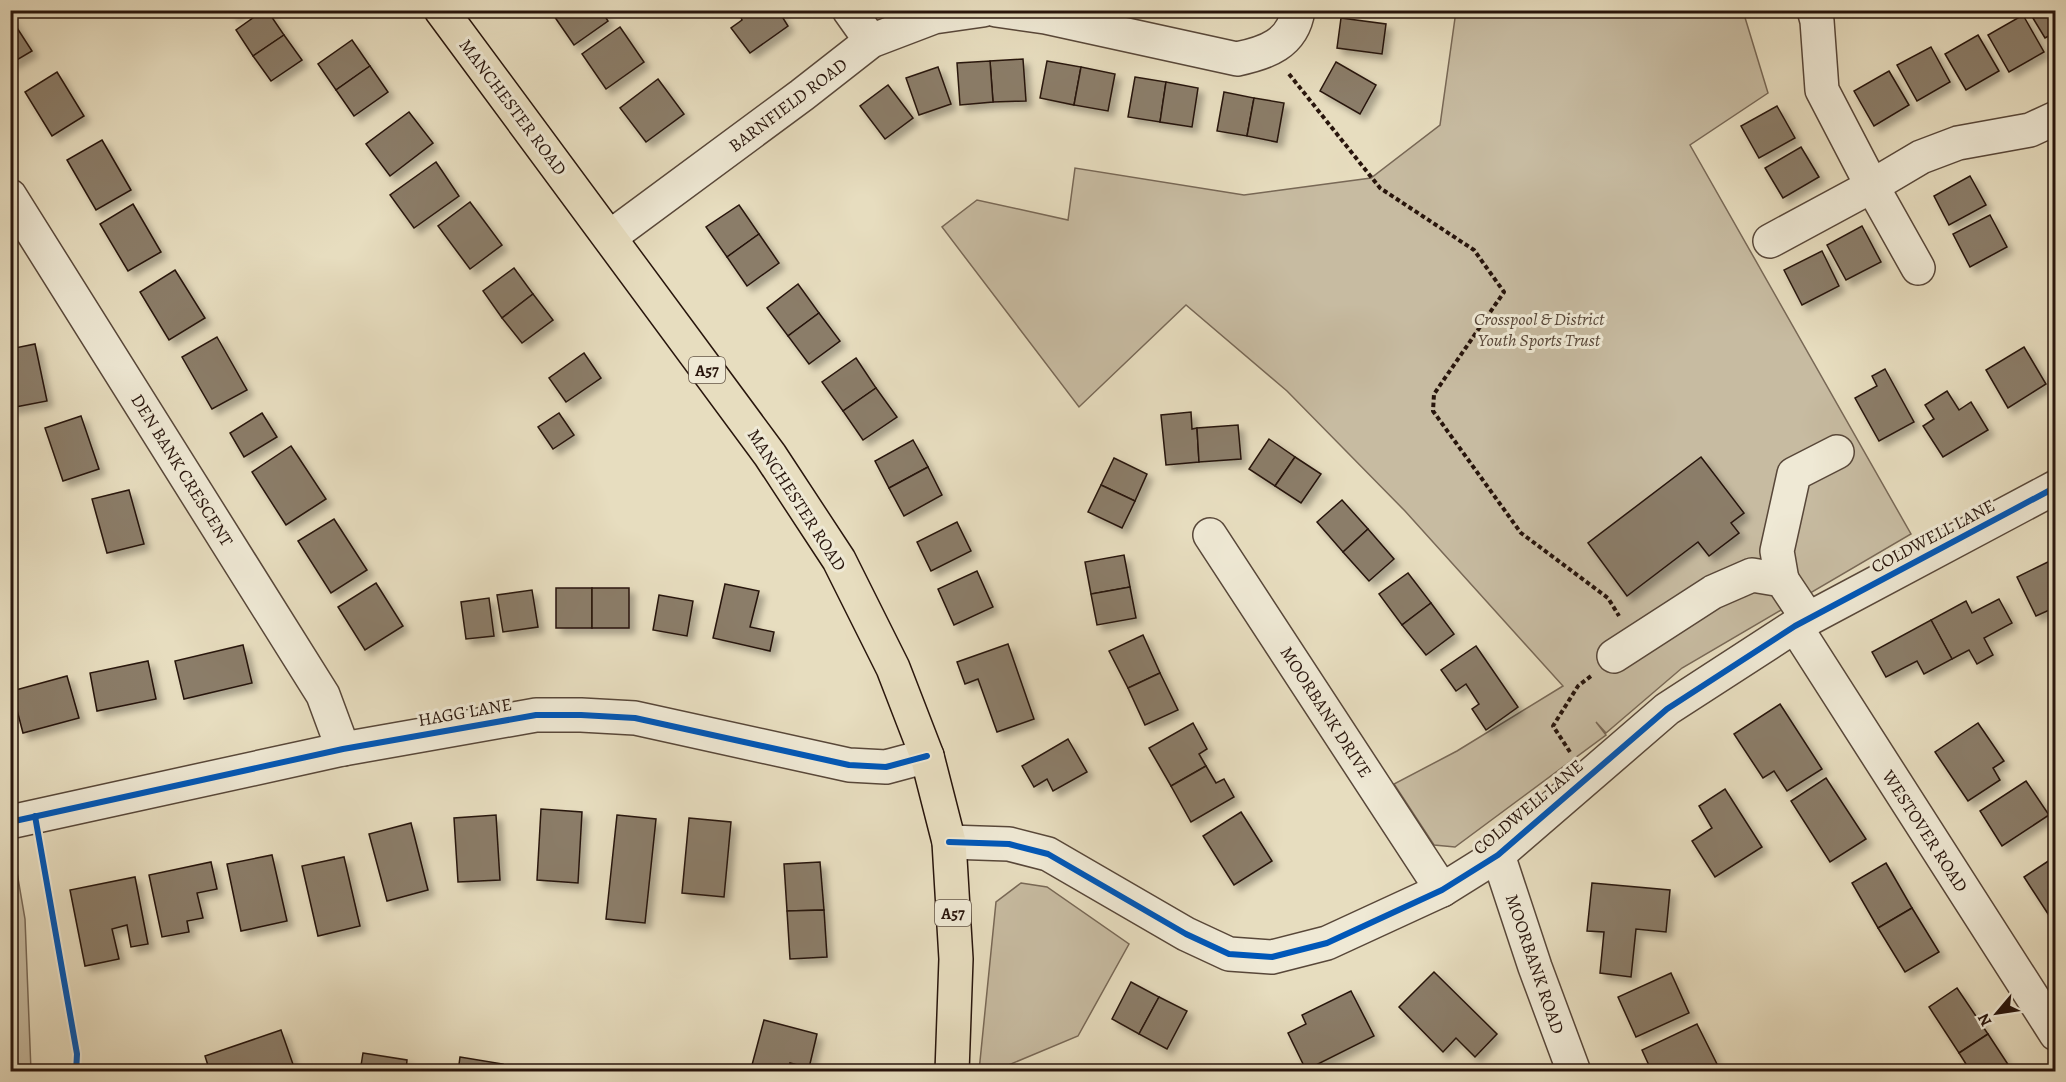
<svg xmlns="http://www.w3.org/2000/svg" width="2066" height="1082" font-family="Alegreya,serif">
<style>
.green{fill:#c7bba1;stroke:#786856;stroke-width:1.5}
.building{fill:#8b7d69;stroke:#28150c;stroke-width:1.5;filter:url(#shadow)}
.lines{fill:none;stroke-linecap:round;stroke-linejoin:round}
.minor-casing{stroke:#584739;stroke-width:36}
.major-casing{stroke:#28150c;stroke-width:36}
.path{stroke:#28150c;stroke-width:4;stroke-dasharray:4.5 3;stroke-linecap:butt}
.minor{stroke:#efe9d5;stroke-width:33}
.major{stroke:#e7ddbf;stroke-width:33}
.cycleway-casing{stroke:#efe9d5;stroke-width:10}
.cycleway{stroke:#0057b8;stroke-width:6}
.labels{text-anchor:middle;stroke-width:6;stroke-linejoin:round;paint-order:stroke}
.shield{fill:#efe9d5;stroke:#645548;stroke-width:1.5}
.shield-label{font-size:16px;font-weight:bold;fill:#28150c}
.street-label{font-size:18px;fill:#28150c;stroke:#efe9d5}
.park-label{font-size:18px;font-style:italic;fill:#584739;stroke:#efe9d5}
</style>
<defs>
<filter id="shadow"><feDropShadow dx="5.5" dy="5.5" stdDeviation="3" flood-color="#0004"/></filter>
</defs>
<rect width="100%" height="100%" fill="#e7ddbf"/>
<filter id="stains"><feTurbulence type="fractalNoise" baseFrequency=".00333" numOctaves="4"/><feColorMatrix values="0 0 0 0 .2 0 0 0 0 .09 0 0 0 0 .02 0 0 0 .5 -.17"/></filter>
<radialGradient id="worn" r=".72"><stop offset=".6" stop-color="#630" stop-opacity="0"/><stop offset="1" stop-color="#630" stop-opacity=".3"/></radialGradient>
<g class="green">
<polygon points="1456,11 1743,11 1768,93 1690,145 1911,534 1682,668 1606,733 1596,722 1606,735 1455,847 1434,845 1394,784 1457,751 1563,686 1405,511 1287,391 1186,305 1079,407 942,227 977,200 1068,220 1075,168 1244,195 1371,178 1440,125"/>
<polygon points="11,849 13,849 25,919 31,1071 11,1071"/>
<polygon points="1021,883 1047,887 1129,944 1078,1036 994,1071 979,1071 996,902"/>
</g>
<g class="building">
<polygon points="230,10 242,10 234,16"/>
<polygon points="264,10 267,10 284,35 253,56 236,30"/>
<polygon points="555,10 601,10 608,21 574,45 552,13"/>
<polygon points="738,10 778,10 788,26 750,53 731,28 742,20"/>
<polygon points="2028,10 2056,10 2056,32 2045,38"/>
<polygon points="2023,15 2044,52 2009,72 1988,35"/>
<polygon points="10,17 32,51 10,64"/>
<polygon points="1341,18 1386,24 1382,54 1337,48"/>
<polygon points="620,27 644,62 606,89 582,54"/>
<polygon points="284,35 302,60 271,81 253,56"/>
<polygon points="1978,35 1999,71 1966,90 1945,54"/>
<polygon points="352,40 370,66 336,90 318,64"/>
<polygon points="1931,47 1950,82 1917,101 1897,65"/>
<polygon points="1023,59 1026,101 993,102 990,61"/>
<polygon points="990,61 993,102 960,105 957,63"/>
<polygon points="1047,61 1081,67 1074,105 1040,98"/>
<polygon points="1336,62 1376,85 1360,114 1320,91"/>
<polygon points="370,66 388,92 354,116 336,90"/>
<polygon points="938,67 951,104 919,115 906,78"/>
<polygon points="1081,67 1115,74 1108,111 1074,105"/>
<polygon points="1889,71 1909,105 1874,126 1854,91"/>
<polygon points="57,72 84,116 52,136 25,92"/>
<polygon points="1135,77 1166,82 1160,122 1128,117"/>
<polygon points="658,79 684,114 646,142 620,108"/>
<polygon points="1166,82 1198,88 1192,127 1160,122"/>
<polygon points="888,85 913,118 885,139 860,106"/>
<polygon points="1224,92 1254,98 1247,136 1217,131"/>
<polygon points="1254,98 1284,103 1277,142 1247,136"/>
<polygon points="1777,106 1795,138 1759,158 1741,126"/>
<polygon points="409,112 433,143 390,176 366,144"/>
<polygon points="102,140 131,190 96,210 67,160"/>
<polygon points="1801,147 1819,177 1783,198 1765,168"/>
<polygon points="436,162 459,196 414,228 390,195"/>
<polygon points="1970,176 1986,205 1949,225 1934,196"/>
<polygon points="470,202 502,245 470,269 438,226"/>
<polygon points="133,204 161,252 128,271 100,224"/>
<polygon points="739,205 759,234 727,257 706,227"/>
<polygon points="1990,215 2007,247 1970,267 1953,234"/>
<polygon points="1862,226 1881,262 1846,280 1827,245"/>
<polygon points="759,234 779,263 747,286 727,257"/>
<polygon points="1822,251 1839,286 1802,305 1784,270"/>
<polygon points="514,268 533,294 502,318 483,291"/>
<polygon points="175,270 205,318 169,340 140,292"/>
<polygon points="798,284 819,313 788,336 767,308"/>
<polygon points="533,294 553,320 522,343 502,318"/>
<polygon points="819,313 840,341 809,364 788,336"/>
<polygon points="217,337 247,390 212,409 182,357"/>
<polygon points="35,344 47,401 10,408 10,349"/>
<polygon points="2024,347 2046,384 2008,408 1986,370"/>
<polygon points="584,353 601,378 566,402 549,378"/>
<polygon points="856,358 876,388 843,411 822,382"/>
<polygon points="1885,369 1914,422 1879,441 1855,398 1877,386 1872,376"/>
<polygon points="876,388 897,417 863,440 843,411"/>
<polygon points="1947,391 1959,410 1971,402 1988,430 1943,457 1923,426 1934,419 1925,405"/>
<polygon points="1191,412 1192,429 1197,428 1199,462 1166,465 1161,415"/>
<polygon points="262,413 277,437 244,457 230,433"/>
<polygon points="559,413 574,435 553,449 538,427"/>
<polygon points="81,416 99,469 63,481 45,428"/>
<polygon points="1238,425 1241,459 1199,462 1197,428"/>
<polygon points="1269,439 1295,457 1275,486 1249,469"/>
<polygon points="913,440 928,467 889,488 875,461"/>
<polygon points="291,446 326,499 286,525 252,472"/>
<polygon points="1295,457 1321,474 1301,503 1275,486"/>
<polygon points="1701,457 1744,513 1731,523 1739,533 1709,556 1698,542 1627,596 1588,543"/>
<polygon points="1114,458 1147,474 1135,501 1101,485"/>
<polygon points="928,467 942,495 904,516 889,488"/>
<polygon points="1101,485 1135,501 1122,528 1088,512"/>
<polygon points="129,490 144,544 107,553 92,499"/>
<polygon points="1342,500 1368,529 1343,552 1317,522"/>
<polygon points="334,519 367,570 331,593 298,541"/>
<polygon points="957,522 971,551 931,571 917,542"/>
<polygon points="1368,529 1394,559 1369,581 1343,552"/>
<polygon points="1124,555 1130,587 1091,594 1085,562"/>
<polygon points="2056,558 2056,607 2036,616 2017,577"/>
<polygon points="977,571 993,607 954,625 938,589"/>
<polygon points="1408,573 1431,603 1402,625 1379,594"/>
<polygon points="376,583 403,626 365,650 338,607"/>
<polygon points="725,584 759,591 750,627 774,632 770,651 713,638"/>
<polygon points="1130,587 1136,618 1097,625 1091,594"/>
<rect x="556" y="588" width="36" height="40"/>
<rect x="592" y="588" width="37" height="40"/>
<polygon points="532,590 538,627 503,632 497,595"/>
<polygon points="659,595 693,601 687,636 653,630"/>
<polygon points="489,598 494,636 466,639 461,602"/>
<polygon points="1999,599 2012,623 1984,638 1993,655 1977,664 1969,650 1952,659 1931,620 1966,601 1972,613"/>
<polygon points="1431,603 1454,634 1426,655 1402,625"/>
<polygon points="1931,620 1952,659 1924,674 1917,661 1886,677 1872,652"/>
<polygon points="1143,635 1160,673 1128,688 1109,651"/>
<polygon points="1008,644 1034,719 997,732 978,679 965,684 957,662"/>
<polygon points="243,645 252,683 184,699 175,661"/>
<polygon points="1476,646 1518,707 1486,730 1472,709 1479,704 1466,684 1456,691 1441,670"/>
<polygon points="148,661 156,699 97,711 90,673"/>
<polygon points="1160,673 1178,710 1145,725 1128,688"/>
<polygon points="67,676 79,718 23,733 12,691"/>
<polygon points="1780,704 1822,769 1787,791 1774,771 1763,778 1734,734"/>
<polygon points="1193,723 1207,749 1199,754 1206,766 1171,786 1149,748"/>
<polygon points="1978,723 2004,761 1993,768 2000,780 1968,801 1935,752"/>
<polygon points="1068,739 1087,772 1053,791 1047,779 1034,787 1022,766"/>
<polygon points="1206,766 1216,783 1224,779 1234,797 1191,822 1171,786"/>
<polygon points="1826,778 1866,839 1830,862 1791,801"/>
<polygon points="2026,781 2049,815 2002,846 1980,811"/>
<polygon points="1725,789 1762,847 1715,877 1692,841 1712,828 1699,806"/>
<polygon points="541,809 582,812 578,883 537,880"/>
<polygon points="1241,812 1272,861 1234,885 1203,836"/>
<polygon points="496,815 500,880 458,882 454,818"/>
<polygon points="617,815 656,819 645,923 606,919"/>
<polygon points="689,818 731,822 724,897 682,893"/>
<polygon points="411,823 428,890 387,901 369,834"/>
<polygon points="272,855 287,921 241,931 227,864"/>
<polygon points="2056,856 2056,918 2052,920 2024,877"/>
<polygon points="344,857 360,926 318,936 302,866"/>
<polygon points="211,862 217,889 197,893 203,918 187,921 189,932 162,937 149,875"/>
<polygon points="820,862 824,910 787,911 784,864"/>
<polygon points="1886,863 1912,908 1878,928 1852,883"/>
<polygon points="135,877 148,944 131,947 127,925 112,929 119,959 85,966 70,890"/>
<polygon points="1592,883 1670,890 1666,932 1636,929 1631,977 1600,973 1604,932 1587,931"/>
<polygon points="1912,908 1939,952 1905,972 1878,928"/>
<polygon points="824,910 827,957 790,959 787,911"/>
<polygon points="1434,972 1497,1034 1475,1057 1456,1038 1443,1052 1399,1007"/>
<polygon points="1671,973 1689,1013 1636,1037 1618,997"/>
<polygon points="1131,982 1159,997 1139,1034 1112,1019"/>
<polygon points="1957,988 1988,1034 1959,1053 1929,1007"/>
<polygon points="1351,991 1374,1036 1306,1070 1288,1033 1306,1024 1302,1015"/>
<polygon points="1159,997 1187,1011 1167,1049 1139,1034"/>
<polygon points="764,1020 817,1034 809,1068 790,1063 789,1072 777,1072 752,1065"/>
<polygon points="1697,1024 1720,1070 1652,1072 1642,1050"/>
<polygon points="281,1030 295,1070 210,1072 205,1056"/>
<polygon points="1988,1034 2013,1072 1971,1072 1959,1053"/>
<polygon points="363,1053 407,1060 406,1072 360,1072"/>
<polygon points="460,1057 503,1064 502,1072 458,1072"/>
</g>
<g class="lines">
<g class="minor-casing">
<g id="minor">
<polyline points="849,10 871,41"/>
<path d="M 996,10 L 1045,17 L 1237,59 C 1266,53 1293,44 1298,10"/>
<polyline points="1814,10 1817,21 1822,90 1872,186 1921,157 1958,143 2030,130 2056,118"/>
<polyline points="10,196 323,695 343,749"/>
<polyline points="610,237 802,95 871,41 934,17 983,10"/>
<polyline points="1770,241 1872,186 1918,268"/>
<polyline points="1210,535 1442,890"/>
<polyline points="1782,580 1777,551 1794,474 1837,452"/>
<polyline points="1795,626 2056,1034"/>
<polyline points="1614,656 1713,592 1752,575 1782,580 1808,619"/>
<polyline points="10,822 343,749 536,715 581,715 635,718 849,765 886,767 927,756"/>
<polyline points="949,842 1009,844 1048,854 1186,934 1229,954 1272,957 1327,943 1442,890 1498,855 1667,709 1795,626 2056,487"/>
<polyline points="1498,855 1535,967 1574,1072"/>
</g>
</g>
<g class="major-casing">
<polyline id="major" points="441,10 770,455 839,560 893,668 927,756 949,842 956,959 952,1072"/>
</g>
<g class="path">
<polyline points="1289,74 1380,188 1474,250 1504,292 1434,394 1433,411 1521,533 1608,598 1619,616"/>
<polyline points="1570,752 1553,726 1578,686 1591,676"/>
</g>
<use href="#minor" class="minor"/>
<use href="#major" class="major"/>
<g class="cycleway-casing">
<g id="cycleway">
<polyline points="35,816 77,1054 76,1072"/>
<polyline points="10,822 343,749 536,715 581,715 635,718 849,765 886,767 927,756"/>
<polyline points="949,842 1009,844 1048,854 1186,934 1229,954 1272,957 1327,943 1442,890 1498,855 1667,709 1795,626 2056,487"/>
</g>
</g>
<use href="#cycleway" class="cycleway"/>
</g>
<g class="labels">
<g class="shield">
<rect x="689" y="357" width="36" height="26" rx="4.5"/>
<rect x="935" y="900" width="36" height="26" rx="4.5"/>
</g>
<g class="shield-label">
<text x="707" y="376">A57</text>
<text x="953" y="919">A57</text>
</g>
<g class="street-label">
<text transform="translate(788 105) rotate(-37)" y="6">BARNFIELD ROAD</text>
<text transform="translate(513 107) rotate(53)" y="6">MANCHESTER ROAD</text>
<text transform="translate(182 470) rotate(58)" y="6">DEN BANK CRESCENT</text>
<text transform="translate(797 500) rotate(57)" y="6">MANCHESTER ROAD</text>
<text transform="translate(1933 536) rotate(-28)" y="6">COLDWELL LANE</text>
<text transform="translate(465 712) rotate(-10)" y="6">HAGG LANE</text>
<text transform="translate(1326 712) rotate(57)" y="6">MOORBANK DRIVE</text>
<text transform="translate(1528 807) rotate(-40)" y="6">COLDWELL LANE</text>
<text transform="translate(1925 831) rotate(57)" y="6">WESTOVER ROAD</text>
<text transform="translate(1535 964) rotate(71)" y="6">MOORBANK ROAD</text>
</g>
<g class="park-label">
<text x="1539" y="325">Crosspool &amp; District<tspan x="1539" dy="21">Youth Sports Trust</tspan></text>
</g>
</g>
<rect width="2066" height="1082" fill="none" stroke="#e7ddbf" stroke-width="36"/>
<rect x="12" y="12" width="2042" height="1058" fill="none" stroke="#28150c" stroke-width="3"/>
<rect x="18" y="18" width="2030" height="1046" fill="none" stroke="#28150c" stroke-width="1.5"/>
<g transform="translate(1997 1013) rotate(241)" stroke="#efe9d5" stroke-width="4.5" paint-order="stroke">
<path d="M0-4.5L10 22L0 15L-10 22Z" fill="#28150c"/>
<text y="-9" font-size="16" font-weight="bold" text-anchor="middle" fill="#28150c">N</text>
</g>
<rect width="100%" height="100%" filter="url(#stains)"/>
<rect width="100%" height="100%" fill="url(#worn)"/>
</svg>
